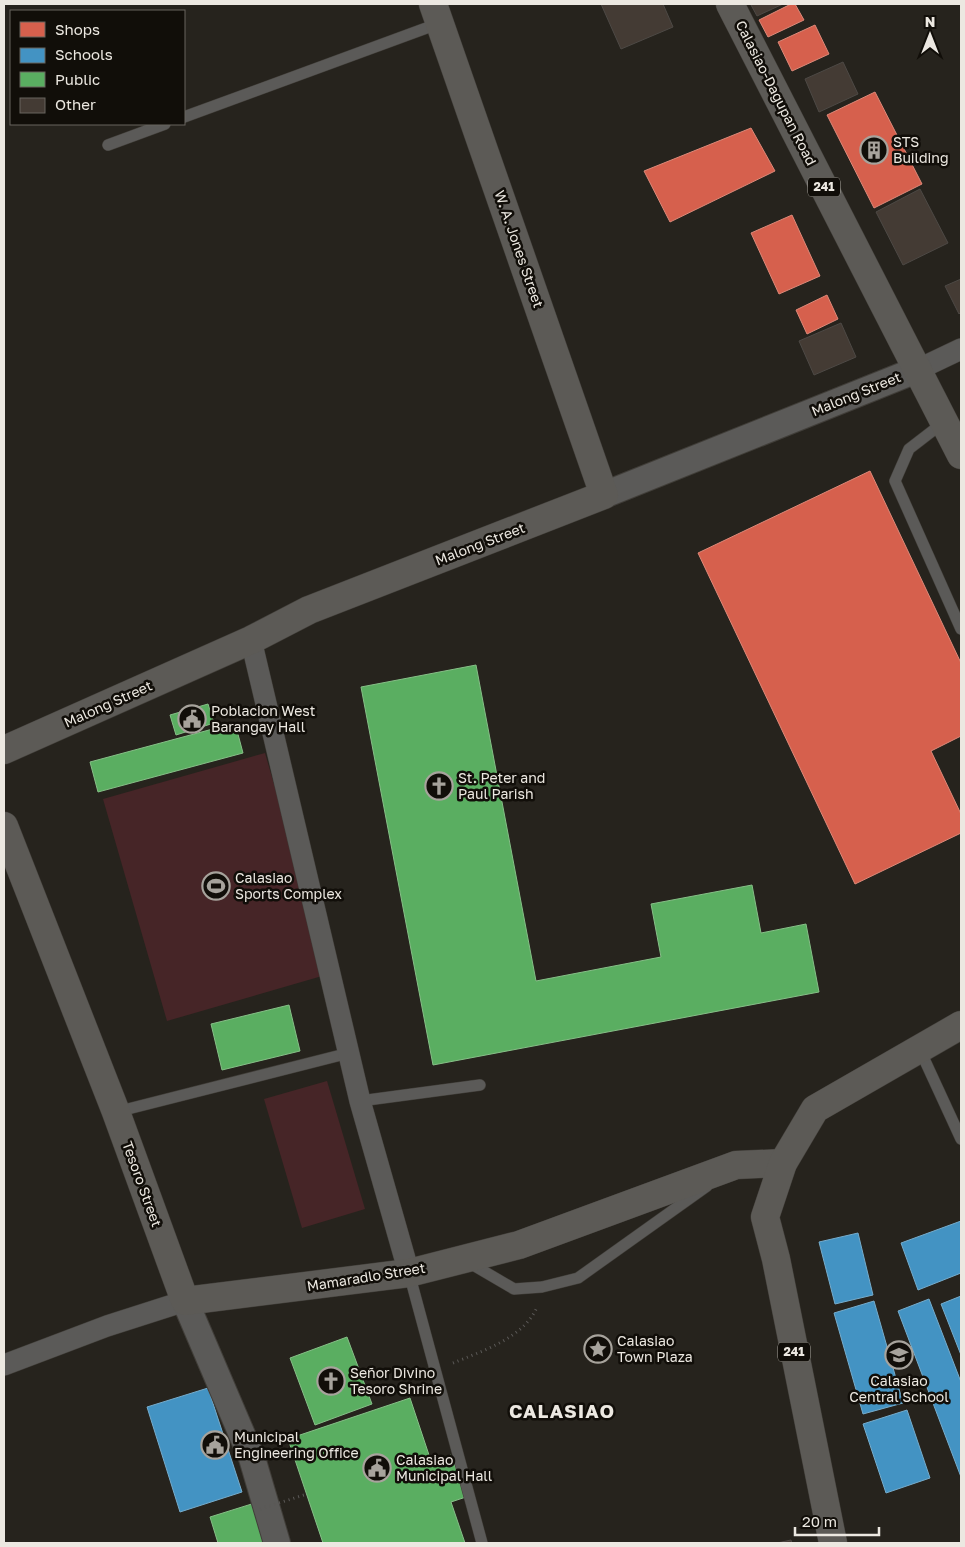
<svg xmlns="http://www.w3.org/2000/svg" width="965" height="1547" font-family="'Golos Text',sans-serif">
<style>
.green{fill:#462527}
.shops{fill:#d6604d;stroke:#dd8979}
.schools{fill:#4393c3;stroke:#76accc}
.public{fill:#5aae61;stroke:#86bf87}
.building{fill:#443b34;stroke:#4d4945}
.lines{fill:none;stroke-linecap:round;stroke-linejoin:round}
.service-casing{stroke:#413e39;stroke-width:12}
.minor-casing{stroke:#413e39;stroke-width:22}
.tertiary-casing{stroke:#413e39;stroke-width:28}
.primary-casing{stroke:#413e39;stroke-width:29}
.path{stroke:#5b5957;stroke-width:3;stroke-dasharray:1 4;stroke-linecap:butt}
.service{stroke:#5b5a58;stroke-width:11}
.minor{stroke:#5b5a58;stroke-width:21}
.tertiary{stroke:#5b5a58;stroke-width:26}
.primary{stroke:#5c5a56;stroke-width:28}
.path-bridge{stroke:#5b5957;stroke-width:3;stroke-dasharray:1 4;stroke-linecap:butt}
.labels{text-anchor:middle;stroke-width:5;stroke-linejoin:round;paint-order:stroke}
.shield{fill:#110e09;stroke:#aaa7a0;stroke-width:1}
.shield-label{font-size:12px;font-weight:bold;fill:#ece8e1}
.street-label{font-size:14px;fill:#ece8e1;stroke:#110e09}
.poi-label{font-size:14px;fill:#ece8e1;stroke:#110e09;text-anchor:start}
.district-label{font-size:19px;font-weight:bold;letter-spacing:1px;fill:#ece8e1;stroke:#110e09}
</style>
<rect width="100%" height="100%" fill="#26231d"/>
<g class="green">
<polygon points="265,753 329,974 167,1021 103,799"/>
<polygon points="327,1081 365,1209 302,1228 264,1099"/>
</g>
<g class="shops">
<polygon points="791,4 795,4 804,20 768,37 759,20"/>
<polygon points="815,25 829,54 792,71 778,42"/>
<polygon points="875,92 922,184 874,208 827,115"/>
<polygon points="751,128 775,171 670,222 644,171"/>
<polygon points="792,215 820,276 779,294 751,233"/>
<polygon points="827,295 838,319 807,334 796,310"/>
<polygon points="870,471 961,663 961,736 931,751 961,814 961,833 855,884 698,553"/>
</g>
<g class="schools">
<polygon points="961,1221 961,1273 918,1290 901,1243"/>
<polygon points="858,1233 873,1295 835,1304 819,1242"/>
<polygon points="961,1296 961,1355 941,1304"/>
<polygon points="929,1299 961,1382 961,1477 898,1311"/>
<polygon points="874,1301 903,1403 863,1414 834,1313"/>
<polygon points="208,1388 242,1492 180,1512 147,1407"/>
<polygon points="907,1410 930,1478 886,1493 863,1424"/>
</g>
<g class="public">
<polygon points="476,665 536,981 661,957 651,904 752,885 761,933 806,924 819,992 433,1065 361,687"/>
<polygon points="208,704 214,723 176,735 170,715"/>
<polygon points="235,723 243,753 98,792 90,762"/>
<polygon points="289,1005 300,1051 222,1070 211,1024"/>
<polygon points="347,1337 372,1404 315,1425 290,1358"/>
<polygon points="410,1398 431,1461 451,1455 466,1497 451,1502 465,1543 323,1543 288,1439"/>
<polygon points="258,1502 271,1543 218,1543 210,1517"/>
</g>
<g class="building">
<polygon points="601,4 663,4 673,27 621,49"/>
<polygon points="753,4 783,4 757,16 751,5"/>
<polygon points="843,62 858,94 819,112 805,79"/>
<polygon points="920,189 948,243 903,265 876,212"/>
<polygon points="961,279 961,312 959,314 945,286"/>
<polygon points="841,323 856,357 814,375 799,341"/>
<polygon points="791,1540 792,1543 777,1543"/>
</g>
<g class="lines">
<g class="service-casing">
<g id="service">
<polyline points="184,117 440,23"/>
<polyline points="108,145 165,124"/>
<polyline points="944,422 909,449 895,481 961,629"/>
<polyline points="920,1050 961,1139"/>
<polyline points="360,1101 480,1085"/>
<polyline points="116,1112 349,1053"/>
<polyline points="468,1262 514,1289 542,1287 578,1278 707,1186"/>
<polyline points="409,1273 482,1543"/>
</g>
</g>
<g class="minor-casing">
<g id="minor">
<polyline points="919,369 961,349"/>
<polyline points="251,640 360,1101 409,1273"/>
<polyline points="4,1365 107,1326 185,1301"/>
</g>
</g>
<g class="tertiary-casing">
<g id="tertiary">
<polyline points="604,495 919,369"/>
<polyline points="185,1301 252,1458 277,1543"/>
</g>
</g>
<g class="primary-casing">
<g id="primary">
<polyline points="730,4 961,455"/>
<polyline points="4,750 251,640 309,610 604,495 433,4"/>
<polyline points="4,826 116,1112 185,1301 409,1273 519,1245 736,1165 783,1163"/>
<polyline points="833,1543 776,1259 765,1217 783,1163 815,1109 961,1025"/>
</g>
</g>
<path class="path" d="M 453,1363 C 482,1351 524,1338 537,1307"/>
<use href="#service" class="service"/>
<use href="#minor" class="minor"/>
<use href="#tertiary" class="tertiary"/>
<use href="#primary" class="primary"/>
<polyline class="path-bridge" points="260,1509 307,1494"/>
</g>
<defs>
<g id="building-ring" transform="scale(1.4375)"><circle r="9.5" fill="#110e09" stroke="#a7a39c" stroke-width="1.5"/><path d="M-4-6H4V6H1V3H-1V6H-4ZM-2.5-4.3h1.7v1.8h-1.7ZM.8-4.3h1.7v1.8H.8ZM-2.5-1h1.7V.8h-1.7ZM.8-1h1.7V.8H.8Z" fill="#a7a39c"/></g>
<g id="civic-ring" transform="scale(1.4375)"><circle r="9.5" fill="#110e09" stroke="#a7a39c" stroke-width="1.5"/><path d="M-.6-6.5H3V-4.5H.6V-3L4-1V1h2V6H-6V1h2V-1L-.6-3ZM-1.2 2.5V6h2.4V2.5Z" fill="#a7a39c"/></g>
<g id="church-ring" transform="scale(1.4375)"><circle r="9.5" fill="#110e09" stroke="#a7a39c" stroke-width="1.5"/><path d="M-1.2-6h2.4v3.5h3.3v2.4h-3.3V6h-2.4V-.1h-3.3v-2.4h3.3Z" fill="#a7a39c"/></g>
<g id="stadium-ring" transform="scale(1.4375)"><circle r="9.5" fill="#110e09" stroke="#a7a39c" stroke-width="1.5"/><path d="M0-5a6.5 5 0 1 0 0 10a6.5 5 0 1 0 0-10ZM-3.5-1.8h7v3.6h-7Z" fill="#a7a39c"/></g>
<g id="sight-ring" transform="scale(1.4375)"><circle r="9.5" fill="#110e09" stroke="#a7a39c" stroke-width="1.5"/><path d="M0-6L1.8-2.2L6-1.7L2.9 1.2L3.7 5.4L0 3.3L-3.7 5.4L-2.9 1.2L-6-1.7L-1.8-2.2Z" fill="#a7a39c"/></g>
<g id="school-ring" transform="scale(1.4375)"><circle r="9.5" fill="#110e09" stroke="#a7a39c" stroke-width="1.5"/><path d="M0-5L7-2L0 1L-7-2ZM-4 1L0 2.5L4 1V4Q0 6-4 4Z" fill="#a7a39c"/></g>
</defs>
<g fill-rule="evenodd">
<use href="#building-ring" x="874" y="150"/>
<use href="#civic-ring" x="192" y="719"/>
<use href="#church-ring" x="439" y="786"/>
<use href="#stadium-ring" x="216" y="886"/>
<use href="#sight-ring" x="598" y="1349"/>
<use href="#school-ring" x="899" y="1355"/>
<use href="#church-ring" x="331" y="1381"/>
<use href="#civic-ring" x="215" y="1445"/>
<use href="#civic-ring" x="377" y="1468"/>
</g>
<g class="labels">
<g class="shield">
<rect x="808" y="177.5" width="32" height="19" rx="4"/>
<rect x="778" y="1342.5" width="32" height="19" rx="4"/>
</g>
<g class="shield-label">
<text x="824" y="191">241</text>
<text x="794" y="1356">241</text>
</g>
<g class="street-label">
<text transform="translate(776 93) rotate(63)" y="5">Calasiao-Dagupan Road</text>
<text transform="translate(519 249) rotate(71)" y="5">W. A. Jones Street</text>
<text transform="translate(856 394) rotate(-22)" y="5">Malong Street</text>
<text transform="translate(480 544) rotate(-21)" y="5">Malong Street</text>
<text transform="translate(108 704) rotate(-24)" y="5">Malong Street</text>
<text transform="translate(142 1184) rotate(70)" y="5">Tesoro Street</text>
<text transform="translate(366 1277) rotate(-9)" y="5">Mamaradlo Street</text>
</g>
<g class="poi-label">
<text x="893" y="147">STS<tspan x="893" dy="16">Building</tspan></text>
<text x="211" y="716">Poblacion West<tspan x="211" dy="16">Barangay Hall</tspan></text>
<text x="458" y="783">St. Peter and<tspan x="458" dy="16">Paul Parish</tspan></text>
<text x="235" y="883">Calasiao<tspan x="235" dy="16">Sports Complex</tspan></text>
<text x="617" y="1346">Calasiao<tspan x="617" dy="16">Town Plaza</tspan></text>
<text x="350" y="1378">Señor Divino<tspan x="350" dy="16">Tesoro Shrine</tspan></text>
<text x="899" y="1386" text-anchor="middle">Calasiao<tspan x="899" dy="16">Central School</tspan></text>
<text x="234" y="1442">Municipal<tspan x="234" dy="16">Engineering Office</tspan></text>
<text x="396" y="1465">Calasiao<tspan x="396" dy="16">Municipal Hall</tspan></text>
</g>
<g class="district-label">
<text x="562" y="1418">CALASIAO</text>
</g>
</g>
<rect width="965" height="1547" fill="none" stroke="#ece8e1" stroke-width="10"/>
<rect x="10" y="10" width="175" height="115" fill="#110e09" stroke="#69655f"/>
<rect x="20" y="22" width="25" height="15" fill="#d6604d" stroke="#69655f"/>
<text x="55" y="35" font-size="15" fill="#ece8e1">Shops</text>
<rect x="20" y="48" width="25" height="15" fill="#4393c3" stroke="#69655f"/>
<text x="55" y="60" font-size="15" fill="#ece8e1">Schools</text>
<rect x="20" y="72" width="25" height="15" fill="#5aae61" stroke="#69655f"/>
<text x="55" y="85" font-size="15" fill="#ece8e1">Public</text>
<rect x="20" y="98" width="25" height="15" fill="#443b34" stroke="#69655f"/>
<text x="55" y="110" font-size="15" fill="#ece8e1">Other</text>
<g transform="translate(930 35)" stroke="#110e09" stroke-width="4" paint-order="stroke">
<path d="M0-4L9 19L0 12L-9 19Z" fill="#ece8e1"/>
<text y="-8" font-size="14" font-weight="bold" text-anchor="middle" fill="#ece8e1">N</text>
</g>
<path d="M795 1527v8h84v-8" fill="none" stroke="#ece8e1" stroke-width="2.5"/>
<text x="802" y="1527" font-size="15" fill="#ece8e1" stroke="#110e09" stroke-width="4" paint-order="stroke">20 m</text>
</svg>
